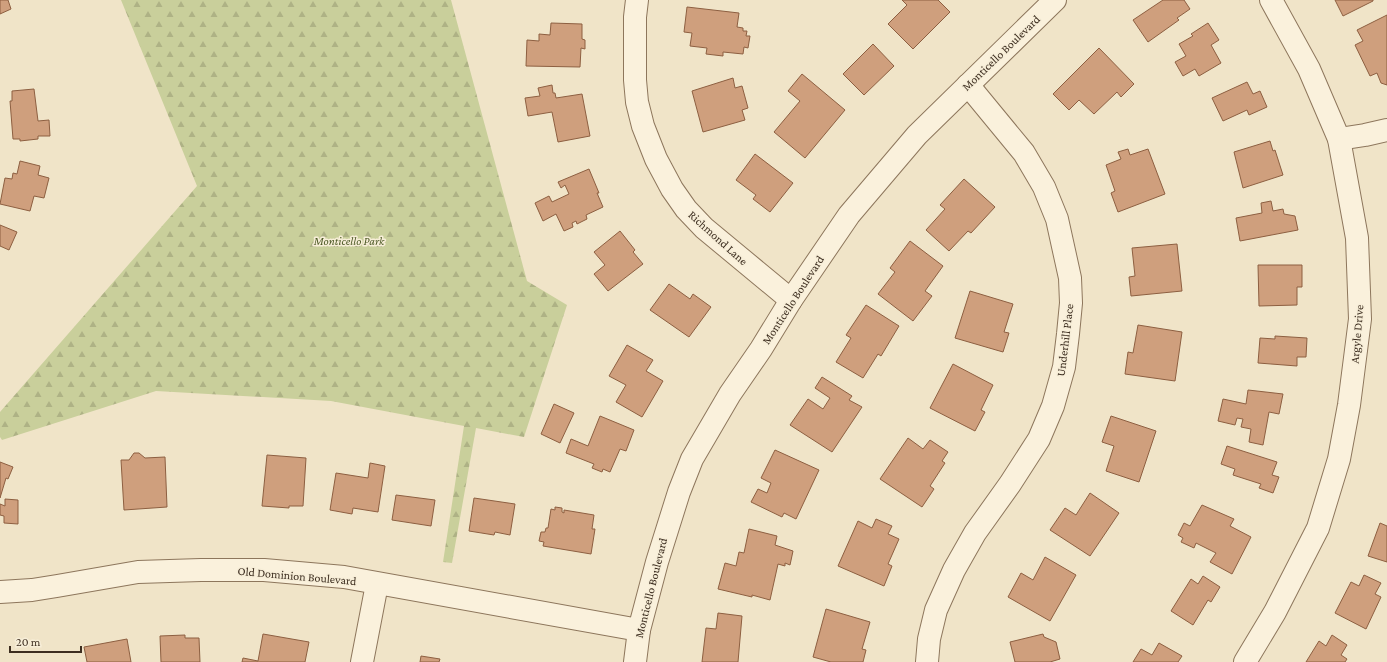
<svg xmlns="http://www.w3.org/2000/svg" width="1387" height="662" font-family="'Crimson Pro',serif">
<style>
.forest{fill:url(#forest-firs)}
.building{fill:#cf9f7d;stroke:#8d5f41}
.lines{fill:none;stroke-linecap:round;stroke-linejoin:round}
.minor-casing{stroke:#8d765c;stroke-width:24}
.tertiary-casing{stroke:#8d765c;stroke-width:24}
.minor{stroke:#faf1dc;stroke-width:22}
.tertiary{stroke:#faf1dc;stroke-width:22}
.labels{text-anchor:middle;stroke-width:3;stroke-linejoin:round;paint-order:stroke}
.street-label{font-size:12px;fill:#3d2e20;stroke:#f7eed8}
.park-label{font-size:12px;font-style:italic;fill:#4d5a26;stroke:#f7eed8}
</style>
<defs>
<pattern id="forest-firs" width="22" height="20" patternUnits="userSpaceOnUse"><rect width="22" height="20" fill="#c9cf9b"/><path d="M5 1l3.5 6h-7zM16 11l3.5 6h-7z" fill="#aeb285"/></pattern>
</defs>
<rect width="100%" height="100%" fill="#f0e4c8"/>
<polygon class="forest" points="121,0 451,0 527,281 567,305 524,437 476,428 452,563 443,562 464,426 331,401 156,391 2,440 0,437 0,412 197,186"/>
<g class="building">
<polygon points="0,0 8,0 11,9 0,14"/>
<polygon points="902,0 938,0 950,12 913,49 888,24 907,5"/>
<polygon points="1163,0 1184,0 1190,9 1177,18 1179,20 1148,42 1133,20"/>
<polygon points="1335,0 1373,0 1373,1 1343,16"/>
<polygon points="687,7 739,13 737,27 743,28 743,31 747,31 746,36 750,36 748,48 744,47 743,54 723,52 723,56 706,54 707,48 690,46 692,33 684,32"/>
<polygon points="1387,15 1387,85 1381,83 1377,73 1370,76 1355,45 1363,41 1357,30"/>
<polygon points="551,23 582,24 582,39 585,40 585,49 581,48 580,67 526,66 527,40 539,41 539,34 550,35"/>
<polygon points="1208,23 1219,40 1211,45 1221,63 1199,76 1195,69 1183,76 1175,62 1186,56 1179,44 1193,36 1191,34"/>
<polygon points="873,44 894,66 864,95 843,74"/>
<polygon points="1099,48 1134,84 1121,97 1117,92 1094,114 1079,100 1069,110 1053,94"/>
<polygon points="802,74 845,110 805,158 774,132 800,101 788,91"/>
<polygon points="733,78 735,88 742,86 748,108 742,110 745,120 703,132 692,91"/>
<polygon points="1247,82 1253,94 1260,91 1267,107 1249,115 1247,110 1223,121 1212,98"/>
<polygon points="552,85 553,93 555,93 556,98 582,94 590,136 558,142 552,112 528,116 525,98 540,96 538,88"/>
<polygon points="34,89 38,121 49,120 50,136 38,136 38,139 20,141 20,139 13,139 10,101 12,101 12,91"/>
<polygon points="1270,141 1273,151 1275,150 1283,175 1243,188 1234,152"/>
<polygon points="1128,149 1130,155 1148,149 1165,194 1118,212 1111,193 1115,191 1106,165 1121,159 1118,152"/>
<polygon points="755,154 793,183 770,212 753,199 756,195 736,180"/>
<polygon points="20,161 40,166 38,175 49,178 44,198 34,196 30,211 0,204 5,178 12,179 13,173 17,174"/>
<polygon points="589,169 599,193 597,193 603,207 586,215 587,219 577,224 576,221 572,223 573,227 564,231 556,214 543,221 535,203 549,196 552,202 569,194 565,185 561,188 558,182"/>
<polygon points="964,179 995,207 971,233 968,231 949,251 926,230 945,209 940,205"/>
<polygon points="1271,201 1273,211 1283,209 1284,214 1295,216 1298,230 1240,241 1236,218 1262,213 1261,203"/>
<polygon points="0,225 17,232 9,250 0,246"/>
<polygon points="620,231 635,250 633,252 643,264 608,291 594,274 605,265 594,252"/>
<polygon points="910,241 943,266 925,291 932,296 913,321 878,294 895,272 890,268"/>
<polygon points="1177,244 1182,291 1131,296 1129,277 1135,276 1132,248"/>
<polygon points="1258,265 1302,265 1302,287 1297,287 1297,305 1259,306"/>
<polygon points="669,284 690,299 693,294 711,307 689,337 650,310"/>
<polygon points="970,291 1013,304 1004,332 1009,333 1003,352 955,338"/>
<polygon points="866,305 899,326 881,356 878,354 863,378 836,362 851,338 846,335"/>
<polygon points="1138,325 1182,332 1175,381 1125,374 1128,352 1133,353"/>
<polygon points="1275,336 1307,338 1306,357 1297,357 1297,366 1258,363 1260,338 1275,339"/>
<polygon points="627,345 653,360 646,371 663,381 642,417 616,402 626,385 609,376"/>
<polygon points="953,364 993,385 981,410 985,412 975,431 930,408"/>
<polygon points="822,377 852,396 849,400 862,407 832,452 790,425 808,399 823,409 830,398 815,388"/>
<polygon points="1248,390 1283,394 1279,414 1269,412 1263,445 1249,442 1251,429 1241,427 1243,419 1237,418 1235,425 1218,421 1223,399 1246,404"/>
<polygon points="554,404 574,413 560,443 541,434"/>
<polygon points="600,416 634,430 626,451 620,449 610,472 603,469 602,472 592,468 594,464 566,453 571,439 588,446"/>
<polygon points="1111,416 1156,431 1139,482 1106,471 1114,446 1102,442"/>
<polygon points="908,438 923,449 930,440 948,452 942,461 945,463 930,486 934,489 922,507 880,479"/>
<polygon points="1227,446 1277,462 1272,475 1279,477 1273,493 1259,488 1261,484 1233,475 1235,469 1221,464"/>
<polygon points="775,450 819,470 796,519 784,513 782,517 751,502 758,489 767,493 771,483 761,478"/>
<polygon points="134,453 139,453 145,458 165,457 167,507 124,510 121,460 129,460"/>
<polygon points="267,455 306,458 303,506 289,506 289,508 262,506"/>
<polygon points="0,462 13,467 8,479 6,478 0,498"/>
<polygon points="370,463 385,466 378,512 353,508 352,514 330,510 336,473 368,478"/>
<polygon points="1090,493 1119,513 1090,556 1050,530 1065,508 1076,515"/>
<polygon points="396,495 435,500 431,526 392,520"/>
<polygon points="474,498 515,504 510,535 495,532 494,535 469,531"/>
<polygon points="5,499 18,500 18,524 4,523 4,516 0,515 0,504 5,506"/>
<polygon points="1202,505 1234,519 1230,526 1251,537 1232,574 1210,562 1216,553 1196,543 1194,548 1181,542 1183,538 1178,535 1184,523 1190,526"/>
<polygon points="555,507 562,508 562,512 564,513 564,510 594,515 592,529 595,529 591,554 543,546 544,542 539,541 541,532 545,532 546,528 548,528 551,509 555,510"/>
<polygon points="876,519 892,526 888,534 899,539 888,564 892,566 884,586 838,566 858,521 872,528"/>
<polygon points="1380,523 1387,526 1387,562 1368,556"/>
<polygon points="749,529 777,536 775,545 793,551 790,565 785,563 785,566 778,564 770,600 752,595 752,597 718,589 725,563 736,566 739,552 744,553"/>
<polygon points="1045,557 1076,575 1050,621 1008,597 1021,573 1033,580"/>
<polygon points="1364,575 1381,583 1375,594 1381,597 1366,629 1335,613 1351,582 1359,586"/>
<polygon points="1203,576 1220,587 1211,602 1208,600 1193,625 1171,611 1191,579 1198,584"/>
<polygon points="826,609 870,622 862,649 866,650 863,662 831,662 813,657"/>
<polygon points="718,613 742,616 738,662 702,662 706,628 716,629"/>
<polygon points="263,634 309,642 305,662 242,662 243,658 258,661"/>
<polygon points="1043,634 1044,637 1056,642 1060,659 1050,662 1015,662 1010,642"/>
<polygon points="185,635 185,638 199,638 200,662 161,662 160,636"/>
<polygon points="1332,635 1347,645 1341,655 1347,659 1345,662 1306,662 1319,641 1326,646"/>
<polygon points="127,639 131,662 87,662 84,647"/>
<polygon points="1159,643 1182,656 1178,662 1133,662 1141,649 1152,655"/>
<polygon points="421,656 440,659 439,662 420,662"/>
</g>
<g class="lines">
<g class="minor-casing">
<g id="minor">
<polyline points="637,0 635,17 635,80 637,102 643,126 656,159 672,189 686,209 704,228 791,300"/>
<polyline points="1339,139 1365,135 1387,130"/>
<polyline points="0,592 32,590 57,586 138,572 201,570 264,570 344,577 639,630"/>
<polyline points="362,662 377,584"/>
<polyline points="927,662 929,639 936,610 954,570 975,533 1010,484 1039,439 1053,406 1064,367 1068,334 1071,303 1070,278 1057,219 1044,187 1024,153 968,85"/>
<polyline points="1245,662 1275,612 1318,528 1339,459 1349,405 1360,319 1357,238 1339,139 1309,69 1271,0"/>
</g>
</g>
<g class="tertiary-casing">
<polyline id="tertiary" points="635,662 639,630 657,562 679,492 692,459 730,394 761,349 791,300 849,215 917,135 1055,0"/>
</g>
<use href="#minor" class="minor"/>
<use href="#tertiary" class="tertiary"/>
</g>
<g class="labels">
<g class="street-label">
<text transform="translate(1001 53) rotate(-44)" y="4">Monticello Boulevard</text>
<text transform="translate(718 238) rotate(42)" y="4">Richmond Lane</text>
<text transform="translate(793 300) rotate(-57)" y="4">Monticello Boulevard</text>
<text transform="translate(1357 334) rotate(-85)" y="4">Argyle Drive</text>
<text transform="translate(1065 340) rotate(-83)" y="4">Underhill Place</text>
<text transform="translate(297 576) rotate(5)" y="4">Old Dominion Boulevard</text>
<text transform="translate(651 588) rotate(-76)" y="4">Monticello Boulevard</text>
</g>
<g class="park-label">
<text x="349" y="245">Monticello Park</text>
</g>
</g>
<path d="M10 646v6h71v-6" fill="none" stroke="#3d2e20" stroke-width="2"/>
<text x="16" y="646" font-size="12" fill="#3d2e20" stroke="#f7eed8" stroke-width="3" paint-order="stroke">20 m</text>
</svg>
